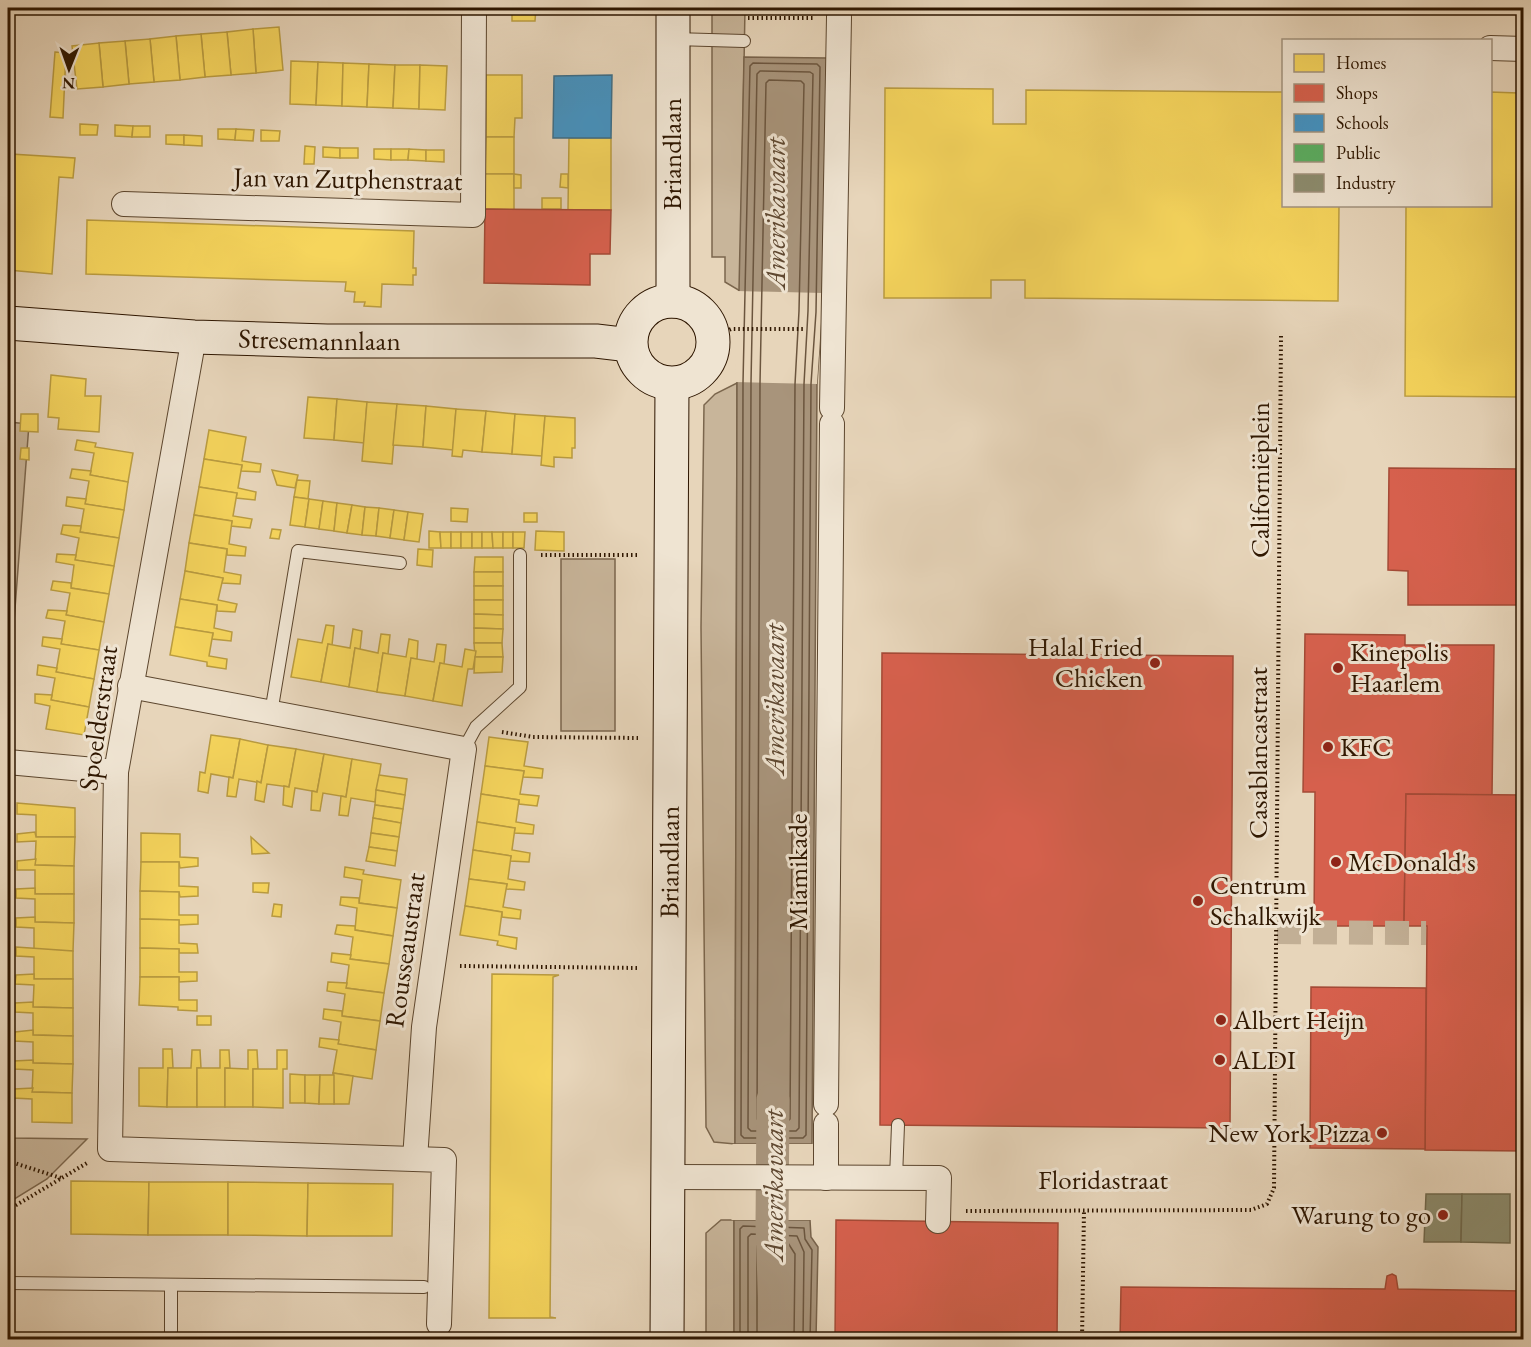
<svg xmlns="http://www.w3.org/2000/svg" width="1531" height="1347" font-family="'EB Garamond',serif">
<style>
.green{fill:#c8b59a;stroke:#7b664d;stroke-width:1.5}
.water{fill:#a8947b;stroke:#77624a;stroke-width:1.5}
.pier{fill:#e7d5ba}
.homes{fill:#f6d55c;stroke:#ba9c40;stroke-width:1.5}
.shops{fill:#d6604d;stroke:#a44a36;stroke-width:1.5}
.schools{fill:#4393c3;stroke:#3d6e88;stroke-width:1.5}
.public{fill:#5aae61;stroke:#4d8044;stroke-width:1.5}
.industry{fill:#8c8c6e;stroke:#70694d;stroke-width:1.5}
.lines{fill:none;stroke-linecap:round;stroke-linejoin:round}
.shore{stroke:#6b553e;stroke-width:1.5}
.canal{stroke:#a8947b;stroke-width:33}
.street-tunnel{stroke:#c2af95;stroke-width:24;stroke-dasharray:24 12;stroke-linecap:butt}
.lane-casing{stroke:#5c462e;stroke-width:14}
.street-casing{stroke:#5c462e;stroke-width:26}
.secondary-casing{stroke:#2e1600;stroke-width:35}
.path{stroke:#2e1600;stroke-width:4;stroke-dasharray:1.5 3;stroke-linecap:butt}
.lane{stroke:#efe4d2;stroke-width:12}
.street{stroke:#efe4d2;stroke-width:24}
.secondary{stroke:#efe4d2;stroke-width:33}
.poi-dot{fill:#8f2418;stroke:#efe4d2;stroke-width:2}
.labels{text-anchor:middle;stroke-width:6;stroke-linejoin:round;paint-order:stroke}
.street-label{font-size:27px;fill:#2e1600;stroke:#efe4d2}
.poi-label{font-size:27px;fill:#2e1600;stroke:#efe4d2;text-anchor:start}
.water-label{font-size:28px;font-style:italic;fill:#5f4831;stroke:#efe4d2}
</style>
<rect width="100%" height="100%" fill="#e7d5ba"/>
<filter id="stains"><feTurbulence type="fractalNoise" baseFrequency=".00333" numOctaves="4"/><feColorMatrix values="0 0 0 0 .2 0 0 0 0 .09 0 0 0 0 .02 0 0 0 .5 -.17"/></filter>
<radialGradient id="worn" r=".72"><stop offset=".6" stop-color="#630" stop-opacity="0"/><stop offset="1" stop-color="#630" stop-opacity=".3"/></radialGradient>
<g class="green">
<polygon points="712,8 745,8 740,291 725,282 725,257 712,257"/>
<polygon points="737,383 735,1144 714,1142 706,1127 701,627 704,405 715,394"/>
<polygon points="8,422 29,424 11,661 8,765"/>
<rect x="561" y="559" width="54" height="172"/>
<polygon points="8,960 11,1138 87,1139 47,1179 8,1203"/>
<polygon points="721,1220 734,1220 734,1339 706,1340 706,1233"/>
</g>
<g class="water">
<polygon points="745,8 801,8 801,11 745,9"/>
<polygon points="744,57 827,58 822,312 817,384 812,1144 735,1144 737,383"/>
<polygon points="734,1220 810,1220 811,1237 818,1247 816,1339 734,1339"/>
</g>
<g class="pier">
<polygon points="737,291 823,293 817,384 735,382"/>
<polygon points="732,1144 815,1144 812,1147 735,1147"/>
<polygon points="734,1217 810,1217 813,1220 731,1220"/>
</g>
<g class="homes">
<polygon points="512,8 580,8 536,8 535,21 512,21"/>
<polygon points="1281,8 1396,8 1396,13 1281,12"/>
<polygon points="279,27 283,70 256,73 253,29"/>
<polygon points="253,29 256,73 231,75 227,32"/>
<polygon points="227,32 231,75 205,77 201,34"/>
<polygon points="201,34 205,77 180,80 176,36"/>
<polygon points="176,36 180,80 154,82 150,39"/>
<polygon points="150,39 154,82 129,84 125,41"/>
<polygon points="125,41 129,84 103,87 99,43"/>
<polygon points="99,43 103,87 77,89 72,46"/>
<polygon points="55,52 66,53 63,118 50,117"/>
<polygon points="291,61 318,62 316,105 290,104"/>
<polygon points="318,62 343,63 342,106 316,105"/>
<polygon points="343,63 369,64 367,107 342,106"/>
<polygon points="369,64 395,65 393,108 367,107"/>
<polygon points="395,65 420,65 419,109 393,108"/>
<polygon points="420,65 447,66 445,110 419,109"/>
<polygon points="486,75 522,75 522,118 515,118 514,137 486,137"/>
<polygon points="885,88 993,89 993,124 1026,124 1026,90 1284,92 1284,206 1339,206 1338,301 1025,298 1025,280 991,280 991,298 884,298"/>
<polygon points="1490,92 1518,93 1518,112 1524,112 1524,397 1405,396 1406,206 1490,206"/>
<polygon points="80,124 98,125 97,135 80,135"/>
<polygon points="115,125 133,126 132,137 115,136"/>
<polygon points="133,126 150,126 150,137 132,137"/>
<polygon points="218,129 236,129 235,140 218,139"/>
<polygon points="236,129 254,130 253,141 235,140"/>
<polygon points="261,130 280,131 279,141 261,141"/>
<polygon points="8,131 13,131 11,154 75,158 73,178 59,177 52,274 8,270"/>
<polygon points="166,135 184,135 184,145 166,144"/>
<polygon points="184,135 202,136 202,146 184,145"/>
<polygon points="486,137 514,137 514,174 485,174"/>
<polygon points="569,138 611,138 611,210 568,210"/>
<polygon points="305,146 315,147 314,164 304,164"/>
<polygon points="323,147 340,148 340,158 323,157"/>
<rect x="340" y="148" width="18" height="10"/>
<polygon points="374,149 391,149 391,160 374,159"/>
<polygon points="391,149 409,149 408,160 391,160"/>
<polygon points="409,149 426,150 426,161 408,160"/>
<polygon points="426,150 444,150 444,162 426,161"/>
<polygon points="485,174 514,174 514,210 485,209"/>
<polygon points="514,174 521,175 521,188 514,188"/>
<polygon points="561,174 568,174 568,188 560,187"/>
<rect x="542" y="198" width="19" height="11"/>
<polygon points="87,220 414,231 413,268 416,268 416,275 413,275 413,285 382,284 381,307 364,306 365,302 354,302 355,292 345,291 346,282 86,274"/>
<polygon points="51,375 86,379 85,396 101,396 99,432 58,429 59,418 48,417"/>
<polygon points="308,397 337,399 334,440 304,438"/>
<polygon points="337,399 367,402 364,443 334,440"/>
<polygon points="367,402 397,404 392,464 362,461"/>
<polygon points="397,404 426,406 423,447 393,445"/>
<polygon points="426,406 456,409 453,450 423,447"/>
<polygon points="456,409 486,411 482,452 463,450 462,457 452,456"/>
<polygon points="486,411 515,414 512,454 482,452"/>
<polygon points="21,414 38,414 38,432 20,431"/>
<polygon points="515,414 545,416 542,456 512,454"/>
<polygon points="545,416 575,418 575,448 572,448 572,458 554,457 554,467 541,465"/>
<polygon points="209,430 246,437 242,461 261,464 260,472 241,471 242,465 204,459"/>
<polygon points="77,440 96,443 95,447 133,453 128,482 90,475 94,453 75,450"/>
<polygon points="21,448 29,448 29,460 20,459"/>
<polygon points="204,459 242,465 238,488 256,492 255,500 236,498 237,493 199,487"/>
<polygon points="72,469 91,471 90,475 128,482 124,510 85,504 89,481 70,478"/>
<polygon points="272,470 298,475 295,488 277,485"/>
<polygon points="297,480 310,481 308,499 294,497"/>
<polygon points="199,487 237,493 233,516 252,519 250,528 231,526 232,521 194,515"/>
<polygon points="67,497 86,499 85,504 124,510 119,538 80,532 84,509 66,506"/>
<polygon points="294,497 309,499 305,527 290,525"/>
<polygon points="309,499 323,501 319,529 305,527"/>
<polygon points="323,501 337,503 334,531 319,529"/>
<polygon points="337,503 352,505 347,533 334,531"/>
<polygon points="352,505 365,507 362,535 347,533"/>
<polygon points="365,507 379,508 376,536 362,535"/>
<polygon points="379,508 394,510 390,538 376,536"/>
<polygon points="451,508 468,509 467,522 451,521"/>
<polygon points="394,510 408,512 404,540 390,538"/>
<polygon points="408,512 423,514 419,542 404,540"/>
<rect x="524" y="513" width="13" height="9"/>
<polygon points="194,515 232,521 229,544 246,547 245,556 227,555 227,549 189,543"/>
<polygon points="63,525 81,526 80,532 119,538 114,566 75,560 79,538 61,534"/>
<polygon points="272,529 281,530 279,539 270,538"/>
<polygon points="429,531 440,532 441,548 429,548"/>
<polygon points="536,531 564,532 564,551 535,550"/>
<polygon points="440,532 451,532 451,548 441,548"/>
<rect x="451" y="532" width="10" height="16"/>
<rect x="461" y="532" width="11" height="16"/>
<rect x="472" y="532" width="10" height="16"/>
<polygon points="482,532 492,532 493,548 482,548"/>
<polygon points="492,532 503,532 503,548 493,548"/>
<rect x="503" y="532" width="10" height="16"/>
<polygon points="513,532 525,532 524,548 513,548"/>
<polygon points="189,543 227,549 224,572 241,575 240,584 222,583 223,578 185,571"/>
<polygon points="418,549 433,550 432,567 417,565"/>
<polygon points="57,554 76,555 75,560 114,566 109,594 71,588 74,565 56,562"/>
<polygon points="475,557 503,557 503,572 474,572"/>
<polygon points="185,571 223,578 218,600 237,604 235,612 217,611 217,605 180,599"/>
<rect x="474" y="572" width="29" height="14"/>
<polygon points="53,581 71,583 71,588 109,594 104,622 66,615 70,593 51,590"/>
<rect x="474" y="586" width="29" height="14"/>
<polygon points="180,599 217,605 214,628 232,632 231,641 212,639 213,633 175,627"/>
<polygon points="474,600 503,600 503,615 474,614"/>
<polygon points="48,610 67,611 66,615 104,622 99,650 61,644 65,621 46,618"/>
<polygon points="474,614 503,615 503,629 474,628"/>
<polygon points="326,625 334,626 332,645 328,644 321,682 291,677 298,639 322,643"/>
<polygon points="175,627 213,633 209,656 227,659 226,669 207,666 207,662 170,655"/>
<polygon points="474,628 503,629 502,643 474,643"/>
<polygon points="353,629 362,631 360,650 355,648 349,687 321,682 328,644 350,648"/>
<polygon points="381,634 390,635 388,654 383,653 377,692 349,687 355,648 378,653"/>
<polygon points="43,637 62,639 61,644 99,650 94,679 56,672 60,649 42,646"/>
<polygon points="409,639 418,641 417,659 411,658 405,696 377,692 383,653 406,657"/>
<polygon points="474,643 502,643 503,657 475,657"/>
<polygon points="437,644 446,645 444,664 440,663 433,701 405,696 411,658 434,662"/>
<polygon points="465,649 476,651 473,669 468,669 462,706 433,701 440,663 462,667"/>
<polygon points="475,657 503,657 502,672 474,673"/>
<polygon points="38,665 57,668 56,672 94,679 89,707 51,700 55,678 37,675"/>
<polygon points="35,694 52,695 51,700 89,707 84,735 46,729 50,706 35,703"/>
<polygon points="211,735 240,739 233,778 211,774 208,793 198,791 200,772 205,773"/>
<polygon points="489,737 528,742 524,766 543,769 542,778 523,777 524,771 485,766"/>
<polygon points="240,739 268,745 261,783 239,779 236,797 227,796 229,777 233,778"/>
<polygon points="268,745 296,749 289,787 267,784 264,802 255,800 257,781 261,783"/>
<polygon points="296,749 324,754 317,792 295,788 292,807 283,805 284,786 289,787"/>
<polygon points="324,754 352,759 346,797 323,793 320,811 311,810 312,791 317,792"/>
<polygon points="352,759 381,764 375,802 351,798 348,816 339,815 341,796 346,797"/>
<polygon points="485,766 524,771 520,794 539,796 537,806 519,804 519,800 481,794"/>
<polygon points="379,775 407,779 405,795 376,790"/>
<polygon points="376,790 405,795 403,809 375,805"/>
<polygon points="481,794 519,800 516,822 534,825 533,834 514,833 515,828 477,822"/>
<polygon points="17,803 75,808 75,837 36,837 36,815 17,814"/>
<polygon points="375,805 403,809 401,823 373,818"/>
<polygon points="373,818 401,823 399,837 371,833"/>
<polygon points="477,822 515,828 512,850 530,853 529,862 510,861 511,856 473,850"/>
<polygon points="35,832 36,837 75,837 74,866 35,865 36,841 17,842 17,834"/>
<polygon points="141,833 180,834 180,857 198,858 198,866 180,868 179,862 141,862"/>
<polygon points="371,833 399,837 397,851 369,847"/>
<polygon points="251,837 269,853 252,854"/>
<polygon points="369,847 397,851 395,866 366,861"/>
<polygon points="473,850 511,856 508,879 525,882 524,890 506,889 507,884 469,879"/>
<polygon points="36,859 35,865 74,866 74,894 35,894 35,870 17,870 17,861"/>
<polygon points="141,862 179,862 179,886 198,887 198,896 180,897 179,892 140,891"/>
<polygon points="345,867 364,870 363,874 401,880 397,908 359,903 362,880 344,877"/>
<polygon points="469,879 507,884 503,907 521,910 520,919 502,917 502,912 465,906"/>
<polygon points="253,883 269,883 268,893 253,892"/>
<polygon points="35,888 35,894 74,894 74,923 35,922 35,899 16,898 16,889"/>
<polygon points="140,891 179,892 179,915 198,915 198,924 179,925 179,920 140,919"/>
<polygon points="341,897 359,898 359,903 397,908 393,936 355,930 357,908 340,905"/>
<polygon points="274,904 282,905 281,917 272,916"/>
<polygon points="465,906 502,912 499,935 517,938 516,949 497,945 498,941 460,935"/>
<polygon points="35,917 35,922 74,923 73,951 34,950 34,928 16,927 16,918"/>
<polygon points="140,919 179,920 179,943 197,944 198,953 179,953 179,949 140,948"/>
<polygon points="337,925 355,926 355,930 393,936 389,964 350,959 353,937 335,934"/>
<polygon points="16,947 73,951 73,979 34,979 34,957 16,956"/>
<polygon points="140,948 179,949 179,972 197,972 197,981 179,982 179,977 140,977"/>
<polygon points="332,953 351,955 350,959 389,964 384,993 346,988 349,965 331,962"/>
<polygon points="34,974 34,979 73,979 73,1008 33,1007 34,985 15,984 16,975"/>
<polygon points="492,974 559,975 553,977 550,1317 556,1318 489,1318"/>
<polygon points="140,977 179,977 179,1000 197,1000 197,1011 178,1010 178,1007 139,1005"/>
<polygon points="328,982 347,983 346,988 384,993 380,1021 342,1016 345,994 327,991"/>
<polygon points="33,1002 33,1007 73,1008 73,1036 33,1035 33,1013 15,1012 15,1003"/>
<polygon points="324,1009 342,1011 342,1016 380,1021 376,1050 338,1044 341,1022 323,1019"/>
<rect x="197" y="1016" width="14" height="9"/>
<polygon points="33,1030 33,1035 73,1036 73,1064 33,1063 33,1042 14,1041 15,1032"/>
<polygon points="320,1038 339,1040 338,1044 376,1050 372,1079 333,1073 337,1050 319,1047"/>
<polygon points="163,1049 172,1049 173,1068 168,1068 167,1107 139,1106 139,1068 163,1068"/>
<polygon points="192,1050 200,1050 201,1068 197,1068 197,1107 167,1107 168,1068 191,1068"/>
<polygon points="220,1050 229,1050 230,1068 225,1068 225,1107 197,1107 197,1068 220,1068"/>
<polygon points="248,1050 257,1050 258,1069 253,1069 253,1107 225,1107 225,1068 248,1069"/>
<polygon points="277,1050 287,1050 287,1069 283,1069 283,1108 253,1107 253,1069 277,1069"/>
<polygon points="33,1060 33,1063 73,1064 72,1093 32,1092 33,1070 14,1069 14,1061"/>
<polygon points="333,1073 353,1076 349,1104 334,1104"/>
<polygon points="290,1074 305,1075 305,1103 290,1103"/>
<polygon points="305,1075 320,1075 319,1104 305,1103"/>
<polygon points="320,1075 334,1075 334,1104 319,1104"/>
<polygon points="33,1088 32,1092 72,1093 72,1123 32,1122 32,1099 13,1098 14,1089"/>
<polygon points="71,1181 149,1182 148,1235 71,1234"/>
<polygon points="149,1182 228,1182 228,1235 148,1235"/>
<polygon points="228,1182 308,1183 307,1236 228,1235"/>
<polygon points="308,1183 393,1184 392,1236 307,1236"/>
</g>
<g class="shops">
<polygon points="485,209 611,210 610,254 590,254 590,285 484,283"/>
<polygon points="1389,468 1524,469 1524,605 1408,605 1408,571 1388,570"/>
<polygon points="1305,634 1405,635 1405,645 1494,645 1492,795 1406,794 1404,926 1314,926 1315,792 1303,792"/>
<polygon points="882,653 1233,656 1230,1128 880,1125"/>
<polygon points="1406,794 1524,795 1524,1151 1425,1150 1427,926 1404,926"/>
<polygon points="1311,987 1426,988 1425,1149 1310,1148"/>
<polygon points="836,1220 1058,1223 1057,1340 835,1340"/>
<polygon points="1392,1274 1396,1276 1398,1289 1524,1291 1524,1340 1120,1340 1121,1287 1385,1289 1387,1276"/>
</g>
<polygon class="schools" points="612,75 611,138 553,138 554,76"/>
<g class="public">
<rect x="802" y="8" width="168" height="4"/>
<rect x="1469" y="8" width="55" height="6"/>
</g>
<g class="industry">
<polygon points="1426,1194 1462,1194 1461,1242 1424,1242"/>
<polygon points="1462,1194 1510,1194 1510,1243 1461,1242"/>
</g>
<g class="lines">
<g class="shore">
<polygon points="753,63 817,64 820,67 816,312 811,384 806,1135 803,1138 744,1138 741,1135 743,383 750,66"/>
<polygon points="760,71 810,72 813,74 808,311 804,384 799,1128 796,1131 751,1131 748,1128 751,383 757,74"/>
<polygon points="769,80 801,81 804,84 799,311 795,384 790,1119 787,1122 760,1122 757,1119 760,383 766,83"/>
<polyline points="740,1340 740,1229 743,1226 804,1228 805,1239 812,1250 810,1340"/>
<polyline points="748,1340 748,1237 751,1234 797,1236 804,1252 803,1340"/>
<polyline points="757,1340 757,1246 760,1243 788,1243 795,1254 794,1340"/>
</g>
<polyline class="canal" points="773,1100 772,1226 776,1340"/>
<polyline class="street-tunnel" points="1277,932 1426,933"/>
<g class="lane-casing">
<g id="lane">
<polyline points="674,39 744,41"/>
<polyline points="271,713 298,551 400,563"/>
<polyline points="464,749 476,727 520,687 520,555"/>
<polyline points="896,1178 898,1125"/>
<polyline points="8,1283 424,1287"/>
<polyline points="171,1285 171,1340"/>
</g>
</g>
<g class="street-casing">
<g id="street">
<polyline points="1490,48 1524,49"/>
<polyline points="124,204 473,215 474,8"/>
<polyline points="194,337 116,772 110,1149 444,1160 439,1324"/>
<polyline points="832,408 839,17"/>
<polyline points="130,686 464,749 424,1027 415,1159"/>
<polyline points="8,762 116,772"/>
<polyline points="826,1104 832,424"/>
<polyline points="666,1177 939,1178 938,1221"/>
<polyline points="826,1178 826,1124"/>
</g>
</g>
<g class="secondary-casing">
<g id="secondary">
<polyline points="673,8 673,301"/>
<circle cx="672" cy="342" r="41"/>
<path id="s1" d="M 8,323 L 194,337 L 327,341 L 596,341 L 630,345"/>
<path id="s2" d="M 667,1340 L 672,384"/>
</g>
</g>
<g class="path">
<polyline points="748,18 813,18"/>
<polyline points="713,337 731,329 805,329"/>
<polyline points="8,443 16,439"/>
<polyline points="541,555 639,555"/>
<polyline points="502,732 533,737 638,738"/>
<polyline points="460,966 639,968"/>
<polyline points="8,1161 61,1178"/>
<polyline points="8,1210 87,1163"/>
<polyline points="966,1211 1251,1210 1267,1204 1274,1188 1281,336"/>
<polyline points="1082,1340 1084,1210"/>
</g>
<use href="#lane" class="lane"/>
<use href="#street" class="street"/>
<use href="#secondary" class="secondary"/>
</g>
<g class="poi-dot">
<circle cx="1155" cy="663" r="6"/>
<circle cx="1338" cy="668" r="6"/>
<circle cx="1328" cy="747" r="6"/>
<circle cx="1336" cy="862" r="6"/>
<circle cx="1198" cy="901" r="6"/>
<circle cx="1221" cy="1020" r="6"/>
<circle cx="1220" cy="1060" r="6"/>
<circle cx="1382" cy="1133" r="6"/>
<circle cx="1443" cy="1215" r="6"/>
</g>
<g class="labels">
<g class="street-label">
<text transform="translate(672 154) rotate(-90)" y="9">Briandlaan</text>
<text transform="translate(348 179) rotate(1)" y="9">Jan van Zutphenstraat</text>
<text dy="9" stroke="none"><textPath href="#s1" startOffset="312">Stresemannlaan</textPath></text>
<text transform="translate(1260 480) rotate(-90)" y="9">Californiëplein</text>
<text transform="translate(98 718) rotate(-82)" y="9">Spoelderstraat</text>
<text transform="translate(1258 753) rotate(-90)" y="9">Casablancastraat</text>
<text dy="9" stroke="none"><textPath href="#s2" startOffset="478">Briandlaan</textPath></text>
<text transform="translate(798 872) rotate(-90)" y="9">Miamikade</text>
<text transform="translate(405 950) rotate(-82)" y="9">Rousseaustraat</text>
<text x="1103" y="1189">Floridastraat</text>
</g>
<g class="poi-label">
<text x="1143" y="656" text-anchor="end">Halal Fried<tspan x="1143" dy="31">Chicken</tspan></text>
<text x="1350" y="661">Kinepolis<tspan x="1350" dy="31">Haarlem</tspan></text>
<text x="1340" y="756">KFC</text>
<text x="1348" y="871">McDonald's</text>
<text x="1210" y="894">Centrum<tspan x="1210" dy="31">Schalkwijk</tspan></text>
<text x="1233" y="1029">Albert Heijn</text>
<text x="1232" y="1069">ALDI</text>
<text x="1370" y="1142" text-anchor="end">New York Pizza</text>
<text x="1431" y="1224" text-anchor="end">Warung to go</text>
</g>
<g class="water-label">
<text transform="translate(775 213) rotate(-90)" y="10">Amerikavaart</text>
<text transform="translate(774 699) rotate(-90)" y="10">Amerikavaart</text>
<text transform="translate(773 1185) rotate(-90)" y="10">Amerikavaart</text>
</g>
</g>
<rect width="1531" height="1347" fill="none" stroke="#e7d5ba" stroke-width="30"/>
<rect x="9" y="9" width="1513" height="1329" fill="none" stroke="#2e1600" stroke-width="3"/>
<rect x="15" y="15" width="1501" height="1317" fill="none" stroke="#2e1600" stroke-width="1.5"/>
<rect x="1282" y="39" width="210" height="168" fill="#efe4d2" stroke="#a2927e" stroke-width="1.5"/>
<rect x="1294" y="54" width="30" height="18" fill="#f6d55c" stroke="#a2927e" stroke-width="1.5"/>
<text x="1336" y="69" font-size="18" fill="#2e1600">Homes</text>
<rect x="1294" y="84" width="30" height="18" fill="#d6604d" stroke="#a2927e" stroke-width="1.5"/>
<text x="1336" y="99" font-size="18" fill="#2e1600">Shops</text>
<rect x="1294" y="114" width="30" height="18" fill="#4393c3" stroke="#a2927e" stroke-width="1.5"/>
<text x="1336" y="129" font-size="18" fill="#2e1600">Schools</text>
<rect x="1294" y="144" width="30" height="18" fill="#5aae61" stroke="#a2927e" stroke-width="1.5"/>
<text x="1336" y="159" font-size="18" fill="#2e1600">Public</text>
<rect x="1294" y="174" width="30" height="18" fill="#8c8c6e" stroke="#a2927e" stroke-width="1.5"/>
<text x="1336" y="189" font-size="18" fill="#2e1600">Industry</text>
<g transform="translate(69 69) rotate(181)" stroke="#efe4d2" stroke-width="4.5" paint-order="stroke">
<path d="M0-4.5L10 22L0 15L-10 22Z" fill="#2e1600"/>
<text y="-9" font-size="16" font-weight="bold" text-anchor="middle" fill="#2e1600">N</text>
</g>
<rect width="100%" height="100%" filter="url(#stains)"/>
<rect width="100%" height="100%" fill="url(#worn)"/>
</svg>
